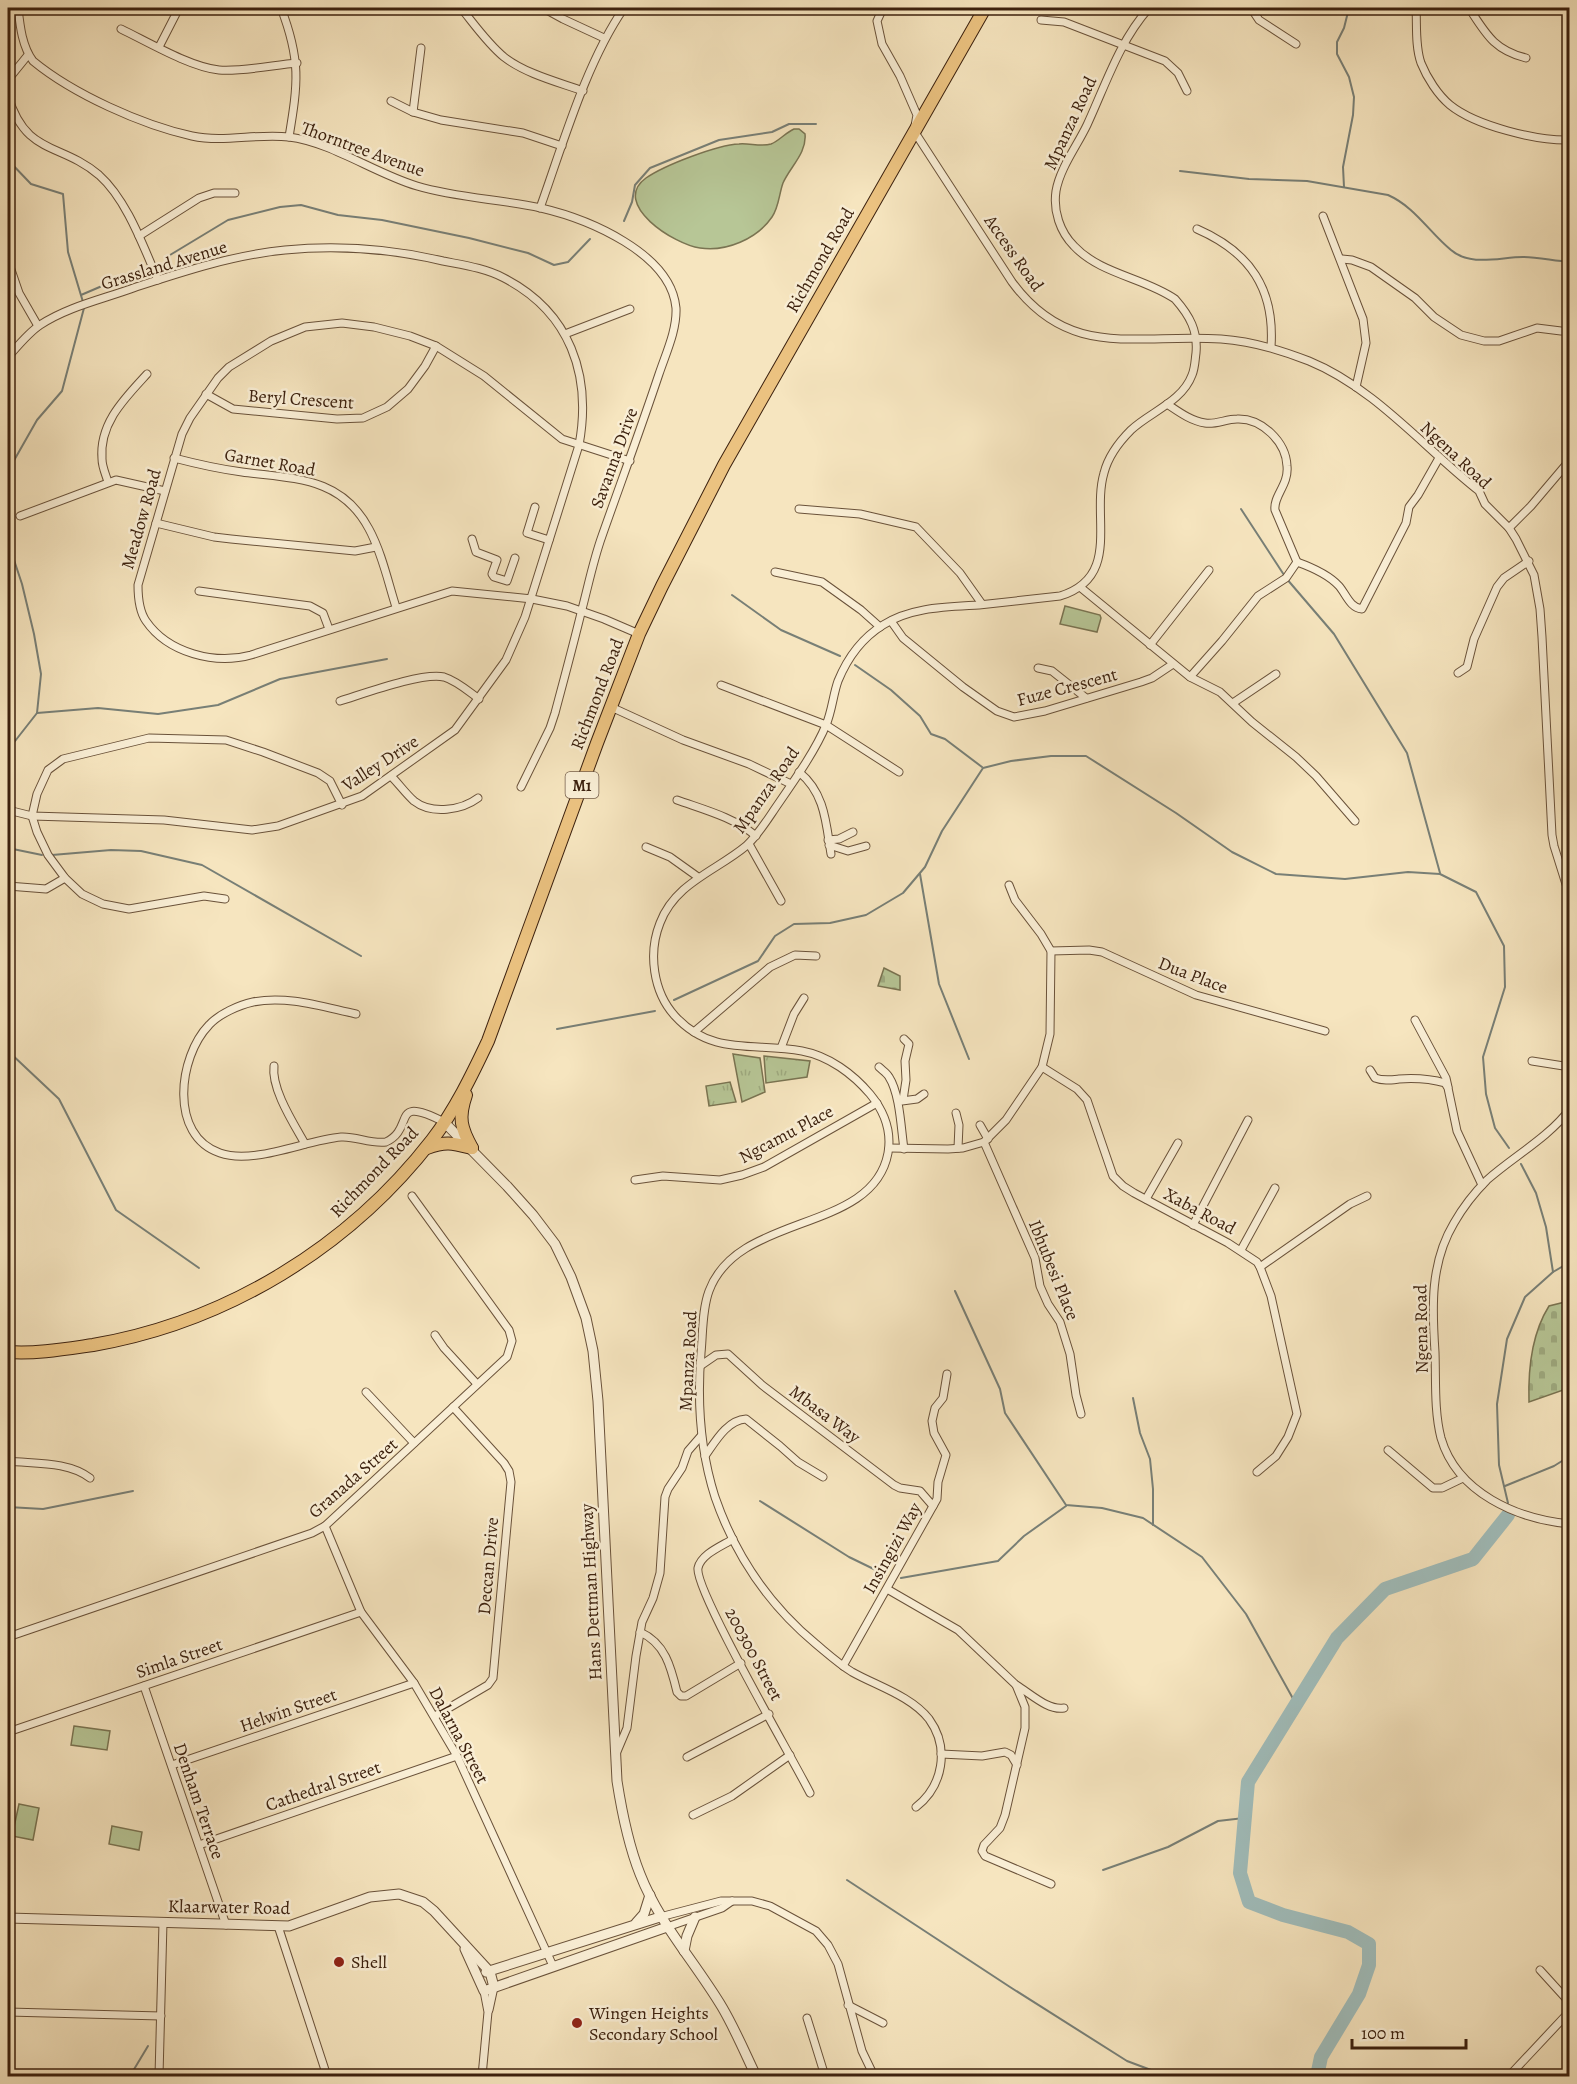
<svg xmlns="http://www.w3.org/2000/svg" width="1577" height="2084" font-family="Alegreya,serif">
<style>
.grass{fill:url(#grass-tufts);stroke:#7a7452;stroke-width:1.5}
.cemetery{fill:url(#cemetery-stones);stroke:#7a7452;stroke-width:1.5}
.pitch{fill:#b7c696;stroke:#7a7452;stroke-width:1.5}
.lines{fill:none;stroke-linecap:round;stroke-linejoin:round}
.stream{stroke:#787f76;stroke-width:2}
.river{stroke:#a0bdbb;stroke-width:14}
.minor-casing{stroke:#6a523a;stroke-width:9}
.tertiary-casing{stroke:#6a523a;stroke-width:11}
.trunk-casing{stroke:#3c210e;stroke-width:14}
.minor{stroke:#f9eed5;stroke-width:7}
.tertiary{stroke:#f9eed5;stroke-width:9}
.trunk{stroke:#ebc280;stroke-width:12}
.poi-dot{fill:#8f2418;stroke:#f9eed5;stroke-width:2}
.labels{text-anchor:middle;stroke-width:5;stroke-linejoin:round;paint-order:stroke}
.shield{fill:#f9eed5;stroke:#755e4a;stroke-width:1.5}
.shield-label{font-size:16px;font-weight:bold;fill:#3c210e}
.street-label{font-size:18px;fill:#3c210e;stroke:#f9eed5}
.poi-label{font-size:18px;fill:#3c210e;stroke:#f9eed5;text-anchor:start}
</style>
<defs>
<pattern id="grass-tufts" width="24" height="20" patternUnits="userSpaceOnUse" patternTransform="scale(1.5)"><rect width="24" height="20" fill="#b7c696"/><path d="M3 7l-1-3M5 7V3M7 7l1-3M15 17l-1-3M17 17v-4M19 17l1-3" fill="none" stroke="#9eaa80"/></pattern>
<pattern id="cemetery-stones" width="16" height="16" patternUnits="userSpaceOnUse" patternTransform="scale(1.5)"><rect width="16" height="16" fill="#b7c696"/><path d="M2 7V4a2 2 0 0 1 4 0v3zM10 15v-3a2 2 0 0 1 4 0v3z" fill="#9eaa80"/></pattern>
</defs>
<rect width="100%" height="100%" fill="#f6e5bf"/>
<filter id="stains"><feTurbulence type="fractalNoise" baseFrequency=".00333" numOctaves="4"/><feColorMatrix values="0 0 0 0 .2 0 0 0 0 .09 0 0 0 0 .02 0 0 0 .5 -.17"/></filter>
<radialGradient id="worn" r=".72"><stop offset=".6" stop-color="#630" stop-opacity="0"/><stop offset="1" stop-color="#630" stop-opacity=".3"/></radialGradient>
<g class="grass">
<polygon points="733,1054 760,1058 765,1092 742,1102"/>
<polygon points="764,1056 810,1061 807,1077 766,1083"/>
<polygon points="730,1082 736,1102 709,1106 706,1086"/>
</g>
<g class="cemetery">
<polygon points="884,968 900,976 900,990 878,986"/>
<path d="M 1569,1301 L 1569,1388 L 1529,1402 C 1528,1371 1532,1333 1549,1306 Z"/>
</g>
<g class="pitch">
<path d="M 794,129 L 799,129 L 805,134 C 807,153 790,167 783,183 C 779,194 779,207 772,217 C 757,239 726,252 700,248 C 675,245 610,204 646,178 C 665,165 717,145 739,144 C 749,143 762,147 771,144 C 779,141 785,133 794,129 Z"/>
<polygon points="1065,606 1100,615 1101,618 1097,632 1060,624"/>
<polygon points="74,1726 110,1731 107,1750 71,1745"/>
<polygon points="19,1804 39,1808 33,1840 12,1836"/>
<polygon points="112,1826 142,1832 139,1850 109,1844"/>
</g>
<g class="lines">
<g class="stream">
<polyline points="8,160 31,184 63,194 68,252 83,302"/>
<path d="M 1180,171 L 1249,179 L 1307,181 L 1388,195 C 1415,207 1429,232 1451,250 C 1471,267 1500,257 1523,257 C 1538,257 1554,261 1570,262"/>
<polyline points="1344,187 1343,167 1353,115 1354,97 1349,77 1337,54 1337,42 1344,28 1349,8"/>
<polyline points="624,221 632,202 635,185 650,168 719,140 772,132 789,124 816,124"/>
<polyline points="160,270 170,255 228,220 280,207 301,205 338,215 382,220 469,238 528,253 554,265 568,262 590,239"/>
<polyline points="81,295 102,286 146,274"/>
<polyline points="8,471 37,420 62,391 84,308"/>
<polyline points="1241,509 1286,578 1334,634 1407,753 1440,873"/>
<polyline points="8,542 22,584 34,634 41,674 37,713 8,750"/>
<polyline points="732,595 781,630 840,656"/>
<polyline points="855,665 891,690 920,716 931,734 945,739 982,767"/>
<polyline points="37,713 98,708 158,714 218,705 280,679 387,659"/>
<polyline points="8,848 42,855"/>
<polyline points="52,855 111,850 141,851 202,865 361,956"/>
<polyline points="920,874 939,984 969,1059"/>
<polyline points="674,1000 758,961 775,936 794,924 830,923 866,915 903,893 925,867 942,831 983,768 1011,761 1051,756 1086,756 1176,813 1232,852 1276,874 1345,879 1408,872 1440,874 1476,892 1504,946 1505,987 1483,1057 1486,1094 1495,1128 1509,1148"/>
<polyline points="557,1029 655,1011"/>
<polyline points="8,1051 59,1099 116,1210 199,1268"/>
<polyline points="1521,1164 1536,1193 1546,1227 1553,1272"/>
<polyline points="955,1291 1000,1389 1005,1413 1066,1505 1102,1508 1143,1518 1202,1557 1246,1614 1296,1704"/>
<polyline points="1133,1398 1140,1433 1150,1459 1153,1489 1153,1525"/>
<polyline points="1505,1486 1554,1466 1570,1456"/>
<polyline points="760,1501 849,1557 886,1575"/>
<polyline points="1508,1503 1499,1465 1497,1404 1507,1339 1525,1297 1553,1272 1570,1262"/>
<polyline points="8,1507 43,1509 133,1491"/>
<polyline points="901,1578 998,1561 1024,1536 1066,1506"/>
<polyline points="1103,1870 1168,1847 1218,1821 1244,1818"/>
<polyline points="847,1880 1010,1987 1127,2061 1167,2076"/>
<polyline points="130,2076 148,2046"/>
</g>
<polyline class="river" points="1317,2076 1321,2057 1359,1994 1369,1965 1369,1944 1348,1932 1283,1915 1249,1902 1240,1873 1248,1782 1337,1638 1385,1589 1473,1559 1508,1515"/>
<g class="minor-casing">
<g id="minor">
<path d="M 18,8 C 20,26 22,46 33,61 C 73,94 142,125 192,136 C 224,143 257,133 289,137 C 331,142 376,174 417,186 C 457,198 500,199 541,208 C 588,219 671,253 676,308 C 677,330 666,353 659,374 C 641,428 621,482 602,536 C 593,561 588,587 581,613 C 573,646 564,679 555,713 L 550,728 L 521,787"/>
<path d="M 281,8 C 301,60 298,83 289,137"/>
<path d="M 461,8 C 474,24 488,44 504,57 C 526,74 558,82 583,91"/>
<polyline points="543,8 563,19 604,38"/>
<path d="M 883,8 L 877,21 L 882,44 L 900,76 L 917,115 L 914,131 L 1012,282 C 1070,361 1137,333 1221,339 C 1251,341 1281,350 1309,361 C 1375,388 1424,448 1479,491 L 1485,504 L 1509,528 L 1516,539 L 1534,575 L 1540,609 L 1542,637 L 1552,835 L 1554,846 L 1570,897"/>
<polyline points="1251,8 1259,20 1296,44"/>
<path d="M 1416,8 C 1417,25 1415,46 1421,63 C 1427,78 1438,95 1450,105 C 1476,126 1537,141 1570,140"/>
<path d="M 1469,8 C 1486,34 1494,50 1526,58"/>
<polyline points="1041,20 1064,22 1165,61 1178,73 1187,91"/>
<path d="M 121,29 C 148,42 190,67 219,70 C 241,72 274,65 297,63"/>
<polyline points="159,47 179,8"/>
<polyline points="8,86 11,76 28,55"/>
<path d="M 8,96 C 26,156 60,142 99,175 C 127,200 143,246 158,280"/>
<polyline points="391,101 413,112 441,120 523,133 562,146"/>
<polyline points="413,112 421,48"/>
<path d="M 540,208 C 563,144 586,63 624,8"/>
<polyline points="1323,216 1363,319 1366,343 1356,387"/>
<path d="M 1197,229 C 1250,252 1275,289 1271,347"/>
<polyline points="139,236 199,198 214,193 235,193"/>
<polyline points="1342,259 1352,260 1371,267 1415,298 1434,317 1461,335 1484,341 1499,341 1537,328 1561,331"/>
<polyline points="8,261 19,293 38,326"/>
<polyline points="565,334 630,309"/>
<path d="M 8,357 C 17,347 28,333 40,325 C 69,306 104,299 136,287 C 185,271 234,255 285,250 C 338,245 392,249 443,261 C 463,265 485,268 504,278 C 570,312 592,375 579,445 L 525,617 L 506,660 L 455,730 L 362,796 L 278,826 L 252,830 L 164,820 L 32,816 L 8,810"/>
<polyline points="206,394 233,409 337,419 363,418 387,407 408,389 425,366 436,346"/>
<path d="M 1167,404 C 1179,412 1191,421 1205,423 C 1215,425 1226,419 1237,419 C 1262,418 1286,442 1287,466 C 1289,485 1273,496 1275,510 L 1297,562 L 1286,578 L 1258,596 L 1222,641 L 1190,677"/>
<path d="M 174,458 C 197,464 219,469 242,472 C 293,479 341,476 369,529 C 382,553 388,582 396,607"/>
<path d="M 630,461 L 562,439 L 484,376 L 436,346 L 410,336 L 374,327 L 342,323 L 305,327 L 271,341 L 229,367 L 218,378 L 190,418 L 182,434 L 138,585 C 138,597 139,611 146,621 C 168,653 215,665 251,655 L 452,591 L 532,599 L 567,606 L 604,619 L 639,634"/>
<path d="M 108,482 C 106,475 102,467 102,459 C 99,423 125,398 147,374"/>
<polyline points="535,507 527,533 549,540"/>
<polyline points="799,509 860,514 916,527 960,573 982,604"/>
<polyline points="20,516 116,480 165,491"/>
<polyline points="156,523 214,537 231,539 355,551 376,547"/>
<polyline points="1509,528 1531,506 1570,460"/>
<polyline points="472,539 476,552 497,560 492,574 494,577 507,581 515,558"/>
<path d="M 1297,562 C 1311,567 1329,575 1339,586 C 1346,594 1350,608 1362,609 L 1406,523 L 1409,507 L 1418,495 L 1439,458"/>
<polyline points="775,572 822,582 861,610 880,627"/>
<polyline points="1080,587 1190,677 1220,692 1252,722 1296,757 1316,776 1355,821"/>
<polyline points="199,591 310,606 323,613 329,629"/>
<polyline points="891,621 903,638 963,687 997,711 1014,717 1045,711 1141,682 1152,678 1173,664"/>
<polyline points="1150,645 1209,570"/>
<polyline points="1038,668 1052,671 1086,698"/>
<polyline points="1458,673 1467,667 1474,639 1497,587 1504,578 1529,561"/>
<polyline points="721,685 826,725 899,772"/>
<path d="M 340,701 C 363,694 422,672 444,677 C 457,681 468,691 479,699"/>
<polyline points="1233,703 1276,674"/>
<polyline points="611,707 683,740 749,764 791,784"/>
<path d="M 799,772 C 825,793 826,823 831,854"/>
<path d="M 391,776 C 399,784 406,794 414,801 C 432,815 462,810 478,798"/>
<path d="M 677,800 C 705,810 733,817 756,836"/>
<polyline points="828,840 839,839 853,832"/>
<polyline points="749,844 781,901"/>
<polyline points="829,845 848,851 866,846"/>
<polyline points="646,847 670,857 698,877"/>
<polyline points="8,886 46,889 65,878"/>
<polyline points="225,899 204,896 129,909 103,904 82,894 65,878 48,855 37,832 32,816 37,794 48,770 63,759 149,738 226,740 263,752 318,773 330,781 342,805"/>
<polyline points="1051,951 1089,950 1102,952 1196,995 1325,1031"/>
<path d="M 356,1014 C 323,1007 287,995 253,1002 C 239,1005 219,1014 209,1025 C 178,1057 169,1136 220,1153 C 254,1165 306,1140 341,1137 C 356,1136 370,1144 386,1142 C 416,1128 389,1094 444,1122"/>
<polyline points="1415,1020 1446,1078 1448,1087"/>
<polyline points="694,1032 770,967 795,955 816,956"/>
<polyline points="781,1048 794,1014 804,998"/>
<polyline points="1532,1061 1570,1067"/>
<path d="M 274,1066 C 271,1089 294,1124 305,1144"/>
<path d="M 879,1067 C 882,1070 887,1073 889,1077 C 900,1094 901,1129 904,1149"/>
<polyline points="1042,1067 1077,1089 1087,1100 1113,1176 1123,1186 1134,1193 1228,1243 1257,1262 1260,1267 1271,1296 1297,1414 1288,1437 1276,1456 1257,1472"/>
<path d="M 1370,1070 L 1375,1078 C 1383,1081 1390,1080 1399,1079 C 1414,1078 1431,1079 1445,1083 L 1448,1088 L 1457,1131 L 1482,1185"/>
<polyline points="903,1100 906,1080 905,1061 909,1044 904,1039"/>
<polyline points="902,1101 917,1099 924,1094"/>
<path d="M 1570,1109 C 1548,1138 1514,1156 1487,1180 C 1475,1192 1462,1209 1454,1223 C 1430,1263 1432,1308 1435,1352 C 1436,1380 1434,1411 1441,1438 C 1457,1493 1517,1519 1570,1524"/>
<polyline points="956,1113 959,1125 958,1148"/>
<polyline points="980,1125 988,1139"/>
<polyline points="984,1142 1035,1258 1040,1286 1048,1304 1060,1322 1070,1354 1076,1395 1081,1414"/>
<polyline points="889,1148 948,1149 963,1148 984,1142 1006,1120 1042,1067 1050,1034 1051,951 1041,934 1015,900 1009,885"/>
<polyline points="635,1180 663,1176 720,1180 742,1175 764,1167 877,1103"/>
<polyline points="1146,1199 1178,1143"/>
<polyline points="1193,1225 1248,1120"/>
<polyline points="1241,1250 1275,1188"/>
<polyline points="1260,1267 1350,1204 1367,1196"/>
<polyline points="435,1335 444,1348 477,1384"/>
<polyline points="700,1366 716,1355 728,1354 762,1385 894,1485 900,1488 920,1491 933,1506"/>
<polyline points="366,1392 414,1443"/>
<polyline points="1388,1450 1433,1488 1442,1488 1463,1478"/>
<path d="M 705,1456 C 715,1442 727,1420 746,1419 L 780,1446 L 798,1462 L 823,1477"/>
<path d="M 8,1461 C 34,1464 68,1461 90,1478"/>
<polyline points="325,1526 361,1612 414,1683 457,1756 553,1966"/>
<path d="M 733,1539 C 722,1546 701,1554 698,1568 C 694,1589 794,1761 810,1793"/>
<polyline points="887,1589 958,1630 1016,1685 1025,1707 1025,1728 1005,1815 1000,1828 984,1845 982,1851 985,1856 1051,1884"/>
<path d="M 640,1632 C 665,1643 671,1667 677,1692 L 681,1696 L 686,1696 L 741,1663"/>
<polyline points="8,1637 312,1533 325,1526 507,1357 512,1341 509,1330 412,1196"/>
<polyline points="843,1666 937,1499 938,1482 946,1455 934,1433 932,1421 935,1408 943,1398 947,1374"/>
<path d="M 1016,1685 C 1030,1693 1048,1711 1064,1708"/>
<polyline points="144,1686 226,1925"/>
<polyline points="435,1716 488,1685 493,1678 511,1482 509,1471 504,1463 453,1407"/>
<polyline points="8,1732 361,1612"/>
<polyline points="616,1754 627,1728 636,1656 642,1622 653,1598 660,1573 665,1497 668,1489 682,1468 688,1451 701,1436"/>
<polyline points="941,1754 982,1756 1005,1752 1011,1755 1017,1765"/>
<polyline points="687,1757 769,1714"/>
<polyline points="172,1765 414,1683"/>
<path d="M 916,1807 C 943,1786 950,1748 929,1719 C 911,1696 877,1686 852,1672 C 839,1664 828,1654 816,1644 C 769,1605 735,1555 715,1497 C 700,1450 697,1402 701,1353 C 703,1333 702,1310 709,1291 C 738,1212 873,1234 888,1153 C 892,1130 884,1111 870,1094 C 853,1074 829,1056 802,1051 C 756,1042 712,1057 675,1016 C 653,992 648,953 660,923 C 675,883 716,871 746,846 C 757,836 766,822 774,810 C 791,785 815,752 826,725 C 832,711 833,695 838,681 C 847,659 862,638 883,625 C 911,607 946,607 979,605 C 1006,602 1033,599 1060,596 C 1122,577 1091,517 1104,473 C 1108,457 1120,441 1131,430 C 1150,412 1182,402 1192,375 C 1195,368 1195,360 1196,353 C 1198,331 1190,316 1175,299 C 1145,278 1100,274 1074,246 C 1060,232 1053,211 1056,191 C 1060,168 1077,146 1087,125 C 1106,84 1119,42 1149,8"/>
<polyline points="693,1815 732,1796 790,1755"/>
<polyline points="199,1845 457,1756"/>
<polyline points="660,1917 721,1901 752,1901 770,1906 816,1931 828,1945 838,1964 862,2051 874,2076"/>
<polyline points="278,1926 327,2076"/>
<polyline points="667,1927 722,1908 732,1901"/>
<polyline points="1540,1970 1570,2003"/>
<polyline points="848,2005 883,2023"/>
<polyline points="489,2010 494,1987"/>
<polyline points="8,2012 161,2016"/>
<polyline points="807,2018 825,2076"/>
<polyline points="159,2076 163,1922"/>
<polyline points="482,2076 488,2012 484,1991"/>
<polyline points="1509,2076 1570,2011"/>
</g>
</g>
<g class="tertiary-casing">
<g id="tertiary">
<path d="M 444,1122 L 507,1186 L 533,1215 L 555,1244 L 571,1277 L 586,1318 L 593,1351 L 598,1401 L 617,1781 C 622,1813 628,1844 640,1874 C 659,1923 695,1962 722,2007 C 735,2029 745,2053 756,2076"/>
<polyline points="8,1918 289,1926 370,1897 399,1894 423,1902 434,1911 490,1972 494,1987"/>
<polyline points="636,1923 644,1914 650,1895"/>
<polyline points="465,1949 484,1991 667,1927"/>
<polyline points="684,1951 687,1936 695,1917"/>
<polyline points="486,1972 660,1917"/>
</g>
</g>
<g class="trunk-casing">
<g id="trunk">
<path d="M 466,1095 C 458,1118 461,1128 472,1148"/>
<path d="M 427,1148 C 446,1141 452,1143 472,1148"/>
<path d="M 8,1352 C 36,1354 65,1349 93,1345 C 227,1322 349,1247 432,1140 C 455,1110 472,1075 488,1041 L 597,743 L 639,634 L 662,586 L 724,465 L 985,8"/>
</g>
</g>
<use href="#minor" class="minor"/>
<use href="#tertiary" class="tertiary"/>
<use href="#trunk" class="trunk"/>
</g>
<g class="poi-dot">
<circle cx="339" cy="1962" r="6"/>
<circle cx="577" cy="2023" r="6"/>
</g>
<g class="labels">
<rect class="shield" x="565.5" y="772" width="33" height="26" rx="4.5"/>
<g class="shield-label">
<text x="582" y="791">M1</text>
</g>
<g class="street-label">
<text transform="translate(1070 123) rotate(-65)" y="6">Mpanza Road</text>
<text transform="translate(363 149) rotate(20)" y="6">Thorntree Avenue</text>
<text transform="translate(1014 253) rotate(55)" y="6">Access Road</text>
<text transform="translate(820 260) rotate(-60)" y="6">Richmond Road</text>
<text transform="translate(164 265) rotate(-17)" y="6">Grassland Avenue</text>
<text transform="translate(301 399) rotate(4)" y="6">Beryl Crescent</text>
<text transform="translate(1456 455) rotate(43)" y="6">Ngena Road</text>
<text transform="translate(614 458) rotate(-70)" y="6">Savanna Drive</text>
<text transform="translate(270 462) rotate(10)" y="6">Garnet Road</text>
<text transform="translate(141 519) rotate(-74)" y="6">Meadow Road</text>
<text transform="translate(1067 687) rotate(-15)" y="6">Fuze Crescent</text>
<text transform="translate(597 694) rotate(-69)" y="6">Richmond Road</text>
<text transform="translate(380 763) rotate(-33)" y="6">Valley Drive</text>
<text transform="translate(766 790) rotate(-55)" y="6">Mpanza Road</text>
<text transform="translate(1193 975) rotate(21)" y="6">Dua Place</text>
<text transform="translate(786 1134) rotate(-28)" y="6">Ngcamu Place</text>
<text transform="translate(374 1172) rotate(-46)" y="6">Richmond Road</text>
<text transform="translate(1200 1211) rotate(28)" y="6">Xaba Road</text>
<text transform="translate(1054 1270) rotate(68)" y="6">Ibhubesi Place</text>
<text transform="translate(1421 1329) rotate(-91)" y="6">Ngena Road</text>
<text transform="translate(688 1361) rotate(-87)" y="6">Mpanza Road</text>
<text transform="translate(825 1414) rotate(37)" y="6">Mbasa Way</text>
<text transform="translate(353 1478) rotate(-41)" y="6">Granada Street</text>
<text transform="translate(892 1548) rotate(-61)" y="6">Insingizi Way</text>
<text transform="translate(488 1566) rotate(-85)" y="6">Deccan Drive</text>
<text transform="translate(591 1592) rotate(-93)" y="6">Hans Dettman Highway</text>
<text transform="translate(754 1654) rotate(62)" y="6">200300 Street</text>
<text transform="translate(179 1658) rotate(-19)" y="6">Simla Street</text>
<text transform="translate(288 1710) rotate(-19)" y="6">Helwin Street</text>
<text transform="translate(459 1735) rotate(62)" y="6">Dalarna Street</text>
<text transform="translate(323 1786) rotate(-19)" y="6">Cathedral Street</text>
<text transform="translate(199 1801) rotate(71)" y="6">Denham Terrace</text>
<text transform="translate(229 1907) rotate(1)" y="6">Klaarwater Road</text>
</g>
<g class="poi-label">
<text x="351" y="1968">Shell</text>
<text x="589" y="2019">Wingen Heights<tspan x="589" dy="21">Secondary School</tspan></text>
</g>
</g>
<rect width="1577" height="2084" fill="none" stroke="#f6e5bf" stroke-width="30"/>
<rect x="9" y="9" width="1559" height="2066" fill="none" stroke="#3c210e" stroke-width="3"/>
<rect x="15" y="15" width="1547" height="2054" fill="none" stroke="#3c210e" stroke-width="1.5"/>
<path d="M1352 2039v9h114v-9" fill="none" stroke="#3c210e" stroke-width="3"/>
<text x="1361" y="2039" font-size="18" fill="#3c210e" stroke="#f9eed5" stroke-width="4.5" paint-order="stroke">100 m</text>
<rect width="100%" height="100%" filter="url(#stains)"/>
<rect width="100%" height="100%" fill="url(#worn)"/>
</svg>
